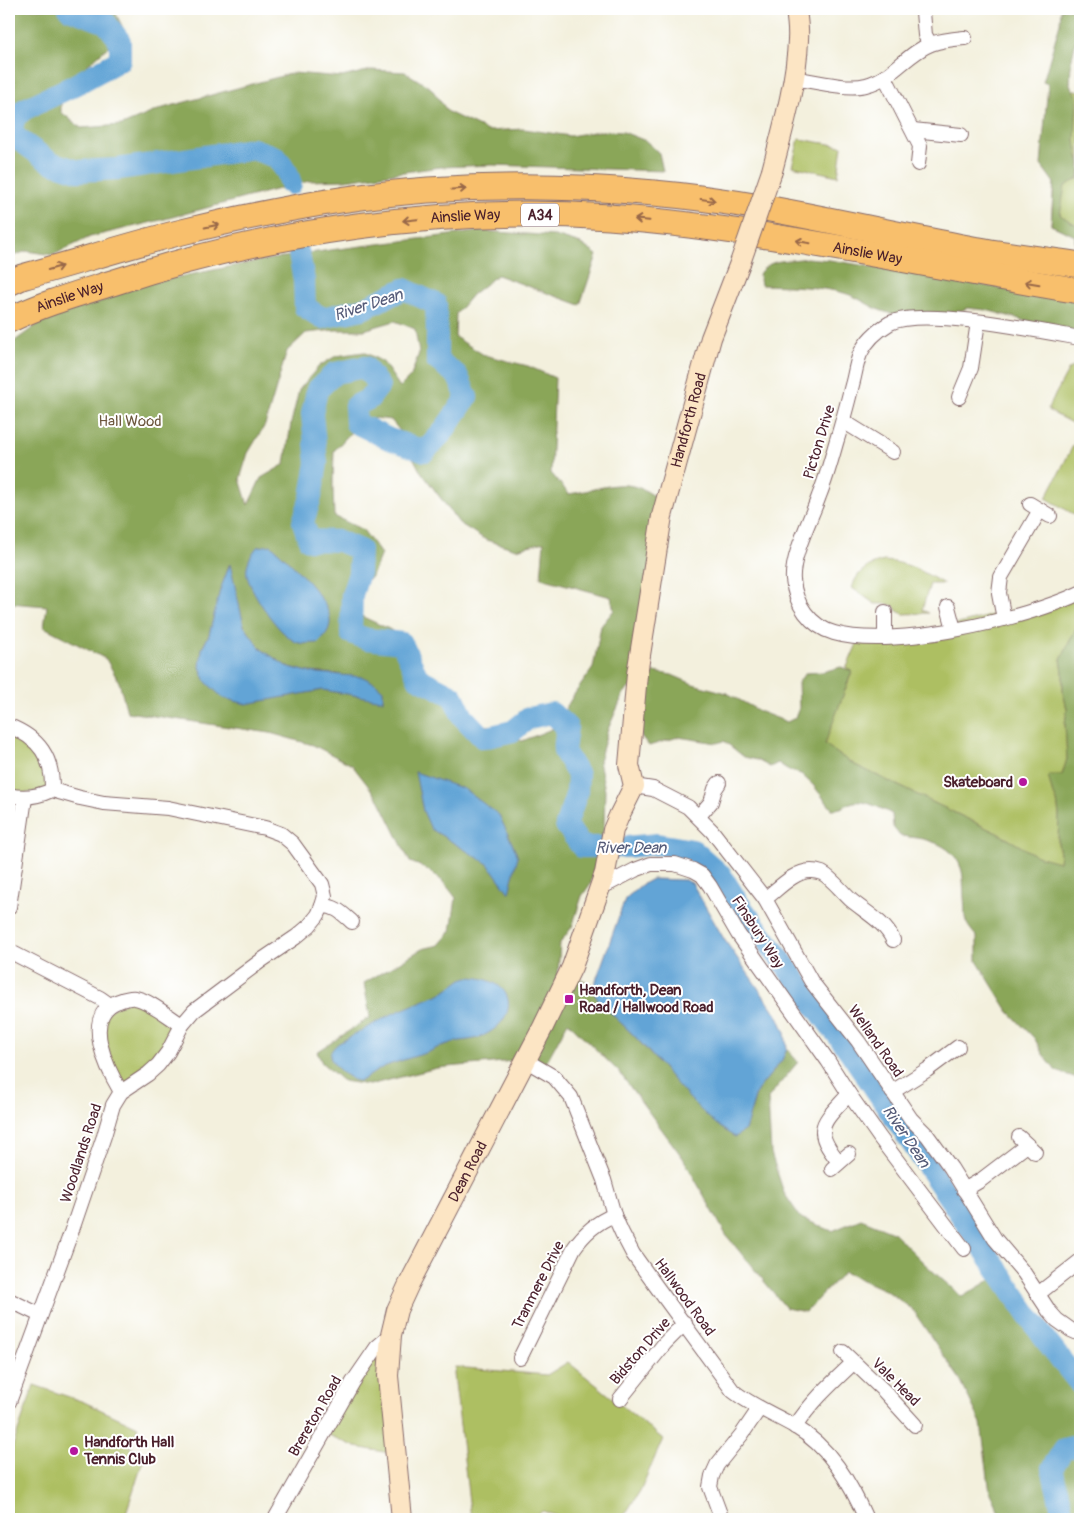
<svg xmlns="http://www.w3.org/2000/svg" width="1089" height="1528" font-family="Pangolin,sans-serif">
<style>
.green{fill:#adbf62;stroke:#7c6f46}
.forest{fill:#8aa658;stroke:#6a6242;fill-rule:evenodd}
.water{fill:#62a4d6;stroke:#566280}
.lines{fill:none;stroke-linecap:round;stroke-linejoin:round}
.river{stroke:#62a4d6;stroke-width:22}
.street-casing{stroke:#856869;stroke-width:16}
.secondary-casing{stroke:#856869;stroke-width:22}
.highway-casing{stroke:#856869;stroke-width:27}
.street{stroke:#fff;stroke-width:14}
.secondary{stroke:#fce5c4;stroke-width:20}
.highway{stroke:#f8bf6c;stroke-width:25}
.secondary-bridge-casing{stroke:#856869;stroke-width:22;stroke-linecap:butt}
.secondary-bridge{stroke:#fce5c4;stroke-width:20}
.oneway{stroke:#986748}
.poi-dot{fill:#b5179e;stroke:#fff;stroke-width:2}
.labels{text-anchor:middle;stroke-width:4;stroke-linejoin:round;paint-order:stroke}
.shield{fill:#fff;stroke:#80626b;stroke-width:1}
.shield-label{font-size:14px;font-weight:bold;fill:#4a1f2b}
.street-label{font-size:15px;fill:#4a1f2b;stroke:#fff}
.park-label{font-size:15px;fill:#6d573e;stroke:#fff}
.poi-label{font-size:15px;font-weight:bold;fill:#4a1f2b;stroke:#fff;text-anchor:start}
.water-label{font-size:16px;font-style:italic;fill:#555b78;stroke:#fff}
</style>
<rect width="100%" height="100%" fill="#fff"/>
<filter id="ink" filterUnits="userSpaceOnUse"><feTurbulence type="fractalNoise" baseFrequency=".02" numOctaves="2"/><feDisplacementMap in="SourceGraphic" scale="10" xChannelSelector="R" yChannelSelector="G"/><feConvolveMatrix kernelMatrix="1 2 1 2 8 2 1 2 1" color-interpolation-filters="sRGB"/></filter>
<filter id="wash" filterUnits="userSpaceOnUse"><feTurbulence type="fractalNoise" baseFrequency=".0096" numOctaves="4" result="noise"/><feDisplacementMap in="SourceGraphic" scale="20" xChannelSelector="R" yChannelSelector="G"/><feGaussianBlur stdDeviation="1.12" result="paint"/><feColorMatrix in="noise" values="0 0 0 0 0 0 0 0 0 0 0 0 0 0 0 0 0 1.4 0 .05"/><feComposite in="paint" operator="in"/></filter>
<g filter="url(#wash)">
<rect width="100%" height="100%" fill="#f3f0dd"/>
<g class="green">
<polygon points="1060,87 1080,91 1080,236 1051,225"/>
<polygon points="799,139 842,146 838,176 792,166"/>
<polygon points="1073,367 1076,367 1080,378 1080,457 1079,457 1080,518 1046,498 1079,434 1079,427 1049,411 1048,408 1069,369"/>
<path d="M 884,561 C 909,562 923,572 944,584 L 930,584 L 922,610 L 929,613 L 904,614 L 897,611 L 894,606 L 888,604 L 875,604 L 852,588 C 856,572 869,564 884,561 Z"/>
<polygon points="1080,593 1080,620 1061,659 1063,672 1063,692 1067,709 1065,724 1067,759 1062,775 1049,776 1052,791 1057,801 1059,814 1058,843 1060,853 1059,863 1037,856 1001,835 855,765 838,754 824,744 852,672 846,669 857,644 863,636 911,636"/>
<polygon points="9,726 35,743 52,790 9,795"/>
<polygon points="134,998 182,1025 168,1052 121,1092 100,1023 104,1013"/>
<polygon points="391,1335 395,1454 356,1447 324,1433"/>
<polygon points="568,1362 663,1439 640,1491 622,1519 606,1514 603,1519 565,1519 543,1511 528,1519 471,1519 454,1374 455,1367 547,1375"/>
<polygon points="34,1385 84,1402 138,1427 130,1447 145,1455 124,1519 10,1519 9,1515 9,1457"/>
</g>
<g class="forest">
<polygon points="9,9 110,9 115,12 125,32 61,88 61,112 81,128 122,125 163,108 293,73 342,77 371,70 405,72 431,88 448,112 488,131 524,129 570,136 599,131 623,132 646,141 659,153 663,171 492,165 441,167 345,180 309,181 161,220 90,237 53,255 26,251 9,258"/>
<polygon points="1061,9 1080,9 1080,20 1071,63 1070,85 1077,97 1075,140 1077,154 1080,163 1079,178 1065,186 1060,215 1080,227 1080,257 1075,248 1075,236 1051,225 1054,183 1041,165 1048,84 1043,82 1060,23"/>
<path d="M 482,231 L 555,236 L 581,244 L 597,255 L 580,305 L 497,275 L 472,295 L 456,314 L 455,337 L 484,355 L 528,366 L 555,378 L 551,473 L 569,494 C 609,488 630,472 665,505 L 636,682 L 624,693 L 608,729 L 599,761 L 605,790 L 604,828 L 591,883 L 582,896 L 572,927 L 560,943 L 558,975 L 583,980 L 594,986 L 595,995 L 600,1002 L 637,1039 L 696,1105 L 728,1133 L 745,1130 L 757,1091 L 782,1060 L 787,1049 L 798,1062 L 768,1098 L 771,1153 L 784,1193 L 801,1218 L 832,1231 L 861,1219 L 893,1232 L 926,1265 L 962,1297 L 1000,1274 L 1016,1286 L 1059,1344 L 1080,1376 L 1080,1519 L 1002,1519 L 990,1493 L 981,1423 L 959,1378 L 912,1309 L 887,1291 L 844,1272 L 805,1312 L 786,1308 L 726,1235 L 683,1158 L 619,1072 L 568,1022 L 542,1070 L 525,1060 L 437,1068 L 369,1085 L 343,1081 L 322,1063 L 317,1052 L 370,1017 L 364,983 L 422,949 L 439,945 L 451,931 L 456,898 C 442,879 433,870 410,862 L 380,801 L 352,765 L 313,745 L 270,733 L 127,712 L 119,682 L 106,659 L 44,627 L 47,606 L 9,603 L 9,346 L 12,343 L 38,324 L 67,312 L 97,303 L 144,284 L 258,261 L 330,250 ZM 395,321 L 415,329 L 419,353 L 411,376 L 400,387 L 383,362 L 364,352 L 336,356 L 319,366 L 299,390 L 291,423 L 285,464 L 261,478 L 248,505 L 240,479 L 248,453 L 265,425 L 287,351 L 306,333 L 336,330 L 364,330 ZM 375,418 L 391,420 L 400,431 L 419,469 L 459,523 L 486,540 L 516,549 L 544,542 L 541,578 L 611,597 L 614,610 L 601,626 L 593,668 L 573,696 L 554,728 L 522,741 L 493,726 L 476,725 L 445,704 L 407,641 L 389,629 L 359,615 L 344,599 L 342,590 L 371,578 L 381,554 L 363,530 L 334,516 L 333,488 L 334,451 L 353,430 ZM 229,565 L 244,626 L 261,649 L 286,666 L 308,672 L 338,674 L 383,699 L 323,690 L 280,697 L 202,649 L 209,635 Z"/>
<path d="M 806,258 L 830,260 L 1080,301 L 1080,338 L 1036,331 L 1023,320 L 986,310 L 967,308 L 959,312 L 954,320 C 931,318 907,318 885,312 C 871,308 859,297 844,293 C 818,286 788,286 761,285 L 759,274 C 770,257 788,262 806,258 Z"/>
<path d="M 1080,620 L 1080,1079 L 1056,1071 L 1042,1053 L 1035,1039 L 1008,1011 L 977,961 L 977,937 C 961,919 966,919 964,898 C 963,889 964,876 961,868 C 952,842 923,838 900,836 L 893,827 L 892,814 C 882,809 866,800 854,802 C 844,804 846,809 832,809 L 813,785 L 801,774 L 790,771 L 778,763 L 770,767 L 757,760 L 744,757 L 724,741 L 717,743 L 678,737 L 649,746 L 641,736 L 646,681 L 654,672 L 672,675 L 693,684 L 727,693 L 761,712 L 787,722 L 795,718 L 799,708 L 798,683 L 805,673 L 822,672 L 841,667 L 852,671 L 825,744 L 838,754 L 855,765 L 1001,835 L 1037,856 L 1059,862 L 1060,853 L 1058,843 L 1059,814 L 1057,801 L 1052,791 L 1048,775 L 1062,775 L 1067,759 L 1065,724 L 1067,709 L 1063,692 L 1063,672 L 1061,659 Z"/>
</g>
<g class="water">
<path d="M 271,545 C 287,559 328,598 330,619 C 331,629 325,636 318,643 C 312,643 304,644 299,643 C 281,639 251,592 247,576 C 245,564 251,555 257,547 Z"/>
<polygon points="230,564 244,626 261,649 286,666 308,672 363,677 375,683 383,690 383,700 323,690 246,704 223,698 206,682 200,667 202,649 209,635 220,590"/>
<polygon points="415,772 464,789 499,815 518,856 509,893 488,864 431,829 423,811"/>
<path d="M 652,879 L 685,880 L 692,883 L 724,939 L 779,1018 L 785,1033 L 787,1049 L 782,1060 L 757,1091 L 745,1130 L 735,1137 C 700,1117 668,1072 640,1042 C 626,1026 608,1013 595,995 L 594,986 L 625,899 L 641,885 Z"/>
<path d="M 468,977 C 482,977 501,982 507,996 C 514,1016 494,1033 477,1038 C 469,1041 459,1040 451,1043 C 442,1045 434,1050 426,1053 C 413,1057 399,1061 386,1066 C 379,1068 365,1080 360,1081 C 351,1082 330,1064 330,1055 C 331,1050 335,1046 339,1043 L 394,1013 L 444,992 L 462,979 Z"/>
</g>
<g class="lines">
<g class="river">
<polyline points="69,9 106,23 120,41 120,60 73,86 25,109 15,117 11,131 18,139 50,162 78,171 118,169 253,149 276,157 287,172 291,184"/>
<polyline points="299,254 304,280 305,307 322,318 362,309 404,289 436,304 437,333 437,360 457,375 467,397 442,433 425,451 389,439 356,423 355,406 369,399 379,386 365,367 335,373 317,390 312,414 317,463 311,497 303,522 309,540 339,541 360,550 359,573 352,595 351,633 367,639 402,643 418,678 453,696 463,717 483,738 513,731 529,718 552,713 567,727 564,751 578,775 577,792 566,825 582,847 626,847 657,844 693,850 721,875 739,904 850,1052 1044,1338 1080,1384"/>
<polyline points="1064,1519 1052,1468 1064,1449 1080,1445"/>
</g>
</g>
</g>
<g filter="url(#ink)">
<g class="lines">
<g class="street-casing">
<g id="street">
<polyline points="923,12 925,35 930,44"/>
<polyline points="885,77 920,146 918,164"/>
<path d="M 793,78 C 812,81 848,90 866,85 C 892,79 907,53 931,44 C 942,40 954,39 965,38"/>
<polyline points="913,130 961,135"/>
<path d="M 1080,338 C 1041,331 923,307 890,323 C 878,330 866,341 860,354 C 856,364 855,375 852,385 C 847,405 842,424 836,443 C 831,461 826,479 819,496 C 811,519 791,557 793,580 C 795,604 810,626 834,633 C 892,650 1026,619 1080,593"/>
<polyline points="959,397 971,368 978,322"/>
<polyline points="843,421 893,452"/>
<polyline points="1030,504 1050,516"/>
<polyline points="948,607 954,629"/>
<polyline points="885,612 885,637"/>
<polyline points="1004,619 999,593 1001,577 1040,510"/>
<path d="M 9,726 C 39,738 53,757 52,790"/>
<polyline points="634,786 653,789 688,807 712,831 765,899 811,981 858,1041 911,1119 927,1135 951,1168 995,1239 1024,1273 1049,1311 1057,1320 1071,1330 1080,1334"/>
<path d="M 9,795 C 24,799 37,797 52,790 L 80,798 L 104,803 L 168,808 L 265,828 L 281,834 L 293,844 L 322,884 L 325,896 L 322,906 L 318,915 L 309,926 L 296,937 L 262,960 L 194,1011 L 182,1025 L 168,1052 L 158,1065 L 148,1074 L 121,1092 L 113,1105 L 104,1136 L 72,1230 L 9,1402"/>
<polyline points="699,816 711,802 715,789 719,783"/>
<polyline points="602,882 608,884 635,870 651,864 675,864 693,870 702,875 710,886 738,934 828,1061 849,1094 880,1138 964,1249"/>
<path d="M 765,899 C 778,889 794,871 811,871 C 814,871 819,872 822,873 C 833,879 841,891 851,900 C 865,912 885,922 893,940"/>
<path d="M 322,906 C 335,905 343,914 352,922"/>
<polyline points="9,907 25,798"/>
<polyline points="9,951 100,998 110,1005"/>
<path d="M 525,1060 L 554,1077 L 571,1097 L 604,1180 L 614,1215 L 622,1233 L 633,1254 L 656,1286 L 733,1391 C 752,1406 773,1414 794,1426 C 830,1447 850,1482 866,1519"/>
<path d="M 121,1092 C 108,1070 81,1018 116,1002 C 122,1000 129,997 135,998 C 149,1000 169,1017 182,1025"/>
<polyline points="892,1092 927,1070 958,1047"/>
<polyline points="1019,1137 1035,1152"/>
<path d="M 839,1162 C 811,1128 823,1123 849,1094"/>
<polyline points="832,1169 849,1154"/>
<polyline points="964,1190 981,1180 1027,1145"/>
<polyline points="1038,1294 1080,1261"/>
<polyline points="9,1300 40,1315"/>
<polyline points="843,1352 884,1391 915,1425"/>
<path d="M 520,1358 L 574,1248 C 585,1232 597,1222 614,1215"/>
<polyline points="620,1399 665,1343 685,1323"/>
<path d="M 795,1427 C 811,1402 832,1383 853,1363"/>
<polyline points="720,1514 710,1487 712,1476 717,1465 742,1434 759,1409"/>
<polyline points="275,1519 353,1382 377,1347 391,1335"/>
</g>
</g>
<g class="secondary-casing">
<g id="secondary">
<path d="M 772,171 C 782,132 797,80 798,40 C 799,30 797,19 796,9"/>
<path id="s1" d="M 402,1519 L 388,1376 L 391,1335 L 397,1310 L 409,1284 L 543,1027 L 572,967 L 605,873 L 613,830 L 619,816 L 634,786 L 629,765 L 637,674 L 662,516 L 711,338 L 740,263"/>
</g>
</g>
<g class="highway-casing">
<g id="highway">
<path d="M 9,283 L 22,277 C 74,263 126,246 178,233 C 259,213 344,196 428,190 C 503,185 579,186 654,193 C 760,202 864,229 968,248 C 1005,255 1043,259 1080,265"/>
<path id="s2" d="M 9,320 C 42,304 77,294 112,283 C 269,231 444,205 609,217 C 768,229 924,266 1080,291"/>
</g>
</g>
<use href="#street" class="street"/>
<use href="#secondary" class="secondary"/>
<use href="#highway" class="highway"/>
<g class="secondary-bridge-casing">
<polyline id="secondary-bridge" points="740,263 772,171"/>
</g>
<use href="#secondary-bridge" class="secondary-bridge"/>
</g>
<defs><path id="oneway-shaft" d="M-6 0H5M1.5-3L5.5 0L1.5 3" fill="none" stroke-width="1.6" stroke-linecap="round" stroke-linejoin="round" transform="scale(1.25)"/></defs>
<g class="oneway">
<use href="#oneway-shaft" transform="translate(459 189) rotate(-3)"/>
<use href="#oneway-shaft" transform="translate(708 200) rotate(8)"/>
<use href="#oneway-shaft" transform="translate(410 220) rotate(174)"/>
<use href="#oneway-shaft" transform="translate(642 220) rotate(-175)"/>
<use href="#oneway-shaft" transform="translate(212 226) rotate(-12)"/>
<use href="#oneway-shaft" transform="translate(803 242) rotate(-171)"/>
<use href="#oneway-shaft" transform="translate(55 268) rotate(-16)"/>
<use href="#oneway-shaft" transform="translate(1032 283) rotate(-171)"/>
</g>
</g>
<g class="poi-dot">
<circle cx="1023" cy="782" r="5"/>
<rect x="564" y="994" width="10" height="10" rx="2.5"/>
<circle cx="74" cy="1451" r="5"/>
</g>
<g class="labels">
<rect class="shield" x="521" y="203.5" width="38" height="23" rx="4"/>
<g class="shield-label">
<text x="540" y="220">A34</text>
</g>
<g class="street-label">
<text dy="5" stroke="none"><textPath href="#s2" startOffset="470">Ainslie Way</textPath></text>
<text dy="5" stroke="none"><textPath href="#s2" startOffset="875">Ainslie Way</textPath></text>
<text dy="5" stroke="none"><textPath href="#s2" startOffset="65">Ainslie Way</textPath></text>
<text dy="5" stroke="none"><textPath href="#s1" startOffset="1160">Handforth Road</textPath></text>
<text transform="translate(819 442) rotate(-73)" y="5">Picton Drive</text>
<text transform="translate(758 932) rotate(57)" y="5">Finsbury Way</text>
<text transform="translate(876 1041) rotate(55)" y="5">Welland Road</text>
<text transform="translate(81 1153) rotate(-72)" y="5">Woodlands Road</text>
<text dy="5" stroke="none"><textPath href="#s1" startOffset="366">Dean Road</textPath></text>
<text transform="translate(538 1285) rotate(-63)" y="5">Tranmere Drive</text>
<text transform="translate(685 1297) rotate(54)" y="5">Hallwood Road</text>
<text transform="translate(640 1351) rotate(-49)" y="5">Bidston Drive</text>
<text transform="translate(896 1382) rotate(45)" y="5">Vale Head</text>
<text transform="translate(315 1416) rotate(-60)" y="5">Brereton Road</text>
</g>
<g class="park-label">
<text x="130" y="426">Hall Wood</text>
</g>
<g class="poi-label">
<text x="1013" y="787" text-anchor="end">Skateboard</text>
<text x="579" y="995">Handforth, Dean<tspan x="579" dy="17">Road / Hallwood Road</tspan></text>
<text x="84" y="1447">Handforth Hall<tspan x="84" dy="17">Tennis Club</tspan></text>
</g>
<g class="water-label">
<text transform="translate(368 304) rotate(-18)" y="6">River Dean</text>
<text x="631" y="853">River Dean</text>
<text transform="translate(907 1136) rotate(56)" y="6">River Dean</text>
</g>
</g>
<rect width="1089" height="1528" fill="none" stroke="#fff" stroke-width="30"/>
</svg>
